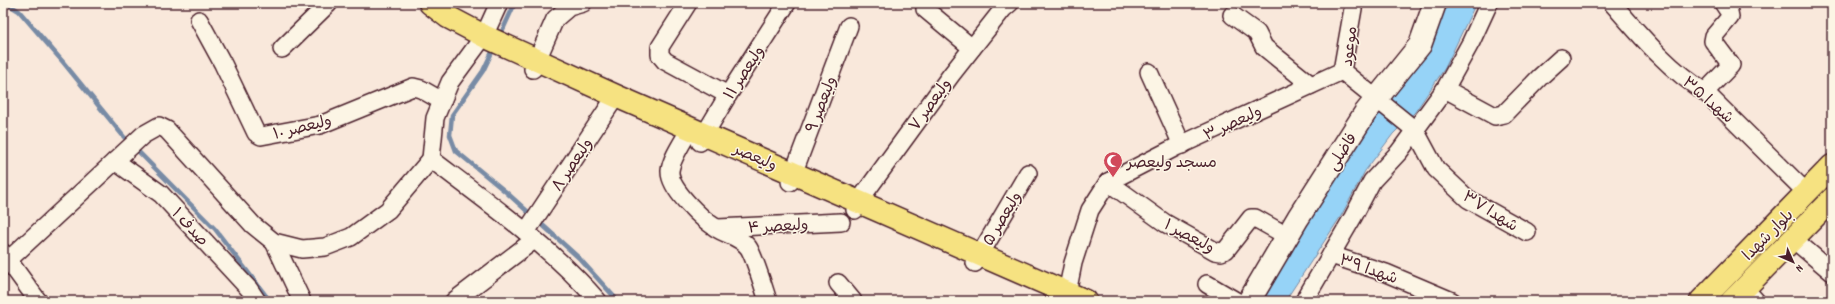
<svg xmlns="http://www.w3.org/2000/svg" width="1835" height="304" font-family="Dekko,'Playpen Sans Arabic',sans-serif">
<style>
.water{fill:#96d3f7;stroke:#788ba5}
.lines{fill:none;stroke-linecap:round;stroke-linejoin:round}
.stream{stroke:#788ba5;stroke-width:4.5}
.street-casing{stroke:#4a1f2b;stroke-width:20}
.secondary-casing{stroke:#4a1f2b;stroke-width:25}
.primary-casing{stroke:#4a1f2b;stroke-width:25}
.street{stroke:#fcf5e5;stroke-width:17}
.secondary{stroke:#fcf5e5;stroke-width:22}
.primary{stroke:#f6e281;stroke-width:22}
.labels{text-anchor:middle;stroke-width:3;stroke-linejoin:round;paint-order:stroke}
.street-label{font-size:16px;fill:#4a1f2b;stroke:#fcf5e5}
.poi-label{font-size:16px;fill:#4a1f2b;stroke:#fcf5e5;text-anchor:start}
</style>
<rect width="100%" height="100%" fill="#f9e8db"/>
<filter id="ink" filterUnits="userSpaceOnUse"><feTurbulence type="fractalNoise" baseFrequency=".025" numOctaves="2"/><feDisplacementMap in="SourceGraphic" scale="8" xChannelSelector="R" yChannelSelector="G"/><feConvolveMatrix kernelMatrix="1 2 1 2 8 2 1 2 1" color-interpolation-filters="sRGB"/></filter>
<g filter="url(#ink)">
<polygon class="water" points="1445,3 1476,3 1445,68 1415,112 1393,134 1365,171 1341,216 1285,301 1255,301 1372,118 1395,94 1414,66"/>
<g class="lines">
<g class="stream">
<polyline points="6,3 19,11 63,62 124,137 215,229 270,301"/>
<polyline points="499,38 515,3"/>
<polyline points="494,48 483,71 452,115 450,135 456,151 506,192 579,258 618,301"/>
</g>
<g class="street-casing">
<g id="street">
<polyline points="688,3 660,47 660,55 665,61 728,95"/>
<polyline points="925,3 925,9 972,48"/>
<polyline points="1354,3 1342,71 1415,130 1436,169 1468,199 1527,232"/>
<path d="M 1612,3 C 1640,35 1669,70 1705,92 L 1807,193"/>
<polyline points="1232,15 1257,33 1264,47 1311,85"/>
<polyline points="199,20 223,64 256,133 261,136 320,125 413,87 421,89 442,101"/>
<polyline points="484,36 499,3"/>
<polyline points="282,49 329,3"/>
<polyline points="533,69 555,19 569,7 583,3"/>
<polyline points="1149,72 1182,145"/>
<polyline points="1445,89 1495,116 1504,114 1540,77 1561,58"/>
<polyline points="1705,92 1731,65 1713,41 1714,36 1730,17 1729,12 1723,3"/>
<path d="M 691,127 C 685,139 671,158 670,171 C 669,189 702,219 716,228 C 727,235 740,237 748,247 C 754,255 764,289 768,301"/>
<polyline points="700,142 728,95 787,3"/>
<path d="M 431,159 C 489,203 550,246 598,301"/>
<polyline points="431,159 435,118 450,82 478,44"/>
<polyline points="115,161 161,194 249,289 257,301"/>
<polyline points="790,182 849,26"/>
<polyline points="1108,182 1165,223 1215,251 1221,252 1226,250 1251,218 1255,218 1287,236"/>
<polyline points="855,210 859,201 951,75 1003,9 1010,3"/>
<polyline points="718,228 841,222"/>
<polyline points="526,232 616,96"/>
<polyline points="1793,239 1832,272"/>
<polyline points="274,242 302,301"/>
<polyline points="3,253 38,301"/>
<polyline points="1331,255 1386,273 1452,301"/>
<polyline points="975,263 1028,173"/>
<polyline points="3,265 143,135 159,126 167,130 253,225 274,242 302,249 325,247 351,237 388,210 431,159"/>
<polyline points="838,283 853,301"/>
<polyline points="1207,284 1236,301"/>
<polyline points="1744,288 1756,301"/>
<polyline points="454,301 534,240"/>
<polyline points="1064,301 1067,293 1073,263 1090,210 1108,182 1176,147 1342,71"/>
<polyline points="1304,301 1353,217 1372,181 1399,152 1445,89 1471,42 1489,3"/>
</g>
</g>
<g class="secondary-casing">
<polyline id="secondary" points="1249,301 1298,218 1365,113 1420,45 1435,3"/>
</g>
<g class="primary-casing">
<g id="primary">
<polyline points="430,3 448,17 484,36 616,96 1086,301"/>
<polyline points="1701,301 1832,166"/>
<polyline points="1732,301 1832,199"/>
</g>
</g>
<use href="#street" class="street"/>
<use href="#secondary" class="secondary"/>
<use href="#primary" class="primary"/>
</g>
</g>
<defs>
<g id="mosque-pin" transform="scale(1)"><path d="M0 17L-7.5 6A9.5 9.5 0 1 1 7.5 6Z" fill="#d1495b" stroke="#fcf5e5"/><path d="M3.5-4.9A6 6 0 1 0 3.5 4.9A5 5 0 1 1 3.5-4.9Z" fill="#fff"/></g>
</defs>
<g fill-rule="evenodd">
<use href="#mosque-pin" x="1113" y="161"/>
</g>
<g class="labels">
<g class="street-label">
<text transform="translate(1348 46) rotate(-83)" y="6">موعود</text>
<text transform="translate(743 72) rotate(-57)" y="6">ولیعصر ۱۱</text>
<text transform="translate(1709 99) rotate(41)" y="6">شهدا ۳۵</text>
<text transform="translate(820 104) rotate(-69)" y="6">ولیعصر ۹</text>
<text transform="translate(929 104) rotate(-54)" y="6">ولیعصر ۷</text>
<text transform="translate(1232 122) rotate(-25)" y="6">ولیعصر ۳</text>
<text transform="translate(302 126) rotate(-14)" y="6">ولیعصر ۱۰</text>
<text transform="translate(1341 151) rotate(-57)" y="6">فاضلی</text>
<text transform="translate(756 156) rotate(24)" y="6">ولیعصر</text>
<text transform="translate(571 164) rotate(-56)" y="6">ولیعصر ۸</text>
<text transform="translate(1491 210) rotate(32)" y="6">شهدا ۳۷</text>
<text transform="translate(1001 218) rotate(-59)" y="6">ولیعصر ۵</text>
<text transform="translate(778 225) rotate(-3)" y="6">ولیعصر ۴</text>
<text transform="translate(191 226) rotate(47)" y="6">صدف ۱</text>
<text transform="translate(1767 234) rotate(-45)" y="6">بلوار شهدا</text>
<text transform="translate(1190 235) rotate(28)" y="6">ولیعصر ۱</text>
<text transform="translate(1369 268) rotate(19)" y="6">شهدا ۳۹</text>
</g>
<g class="poi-label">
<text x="1127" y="167">مسجد ولیعصر</text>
</g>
</g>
<rect width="1835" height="304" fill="none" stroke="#fcf5e5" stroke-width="16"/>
<rect x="8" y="8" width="1819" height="288" fill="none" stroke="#4a1f2b" stroke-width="1.5" filter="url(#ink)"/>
<g transform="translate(1793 262) rotate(135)" stroke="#fcf5e5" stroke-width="3" paint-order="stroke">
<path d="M0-3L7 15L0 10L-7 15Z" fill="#4a1f2b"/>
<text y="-6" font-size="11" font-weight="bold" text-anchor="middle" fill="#4a1f2b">N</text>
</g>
</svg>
